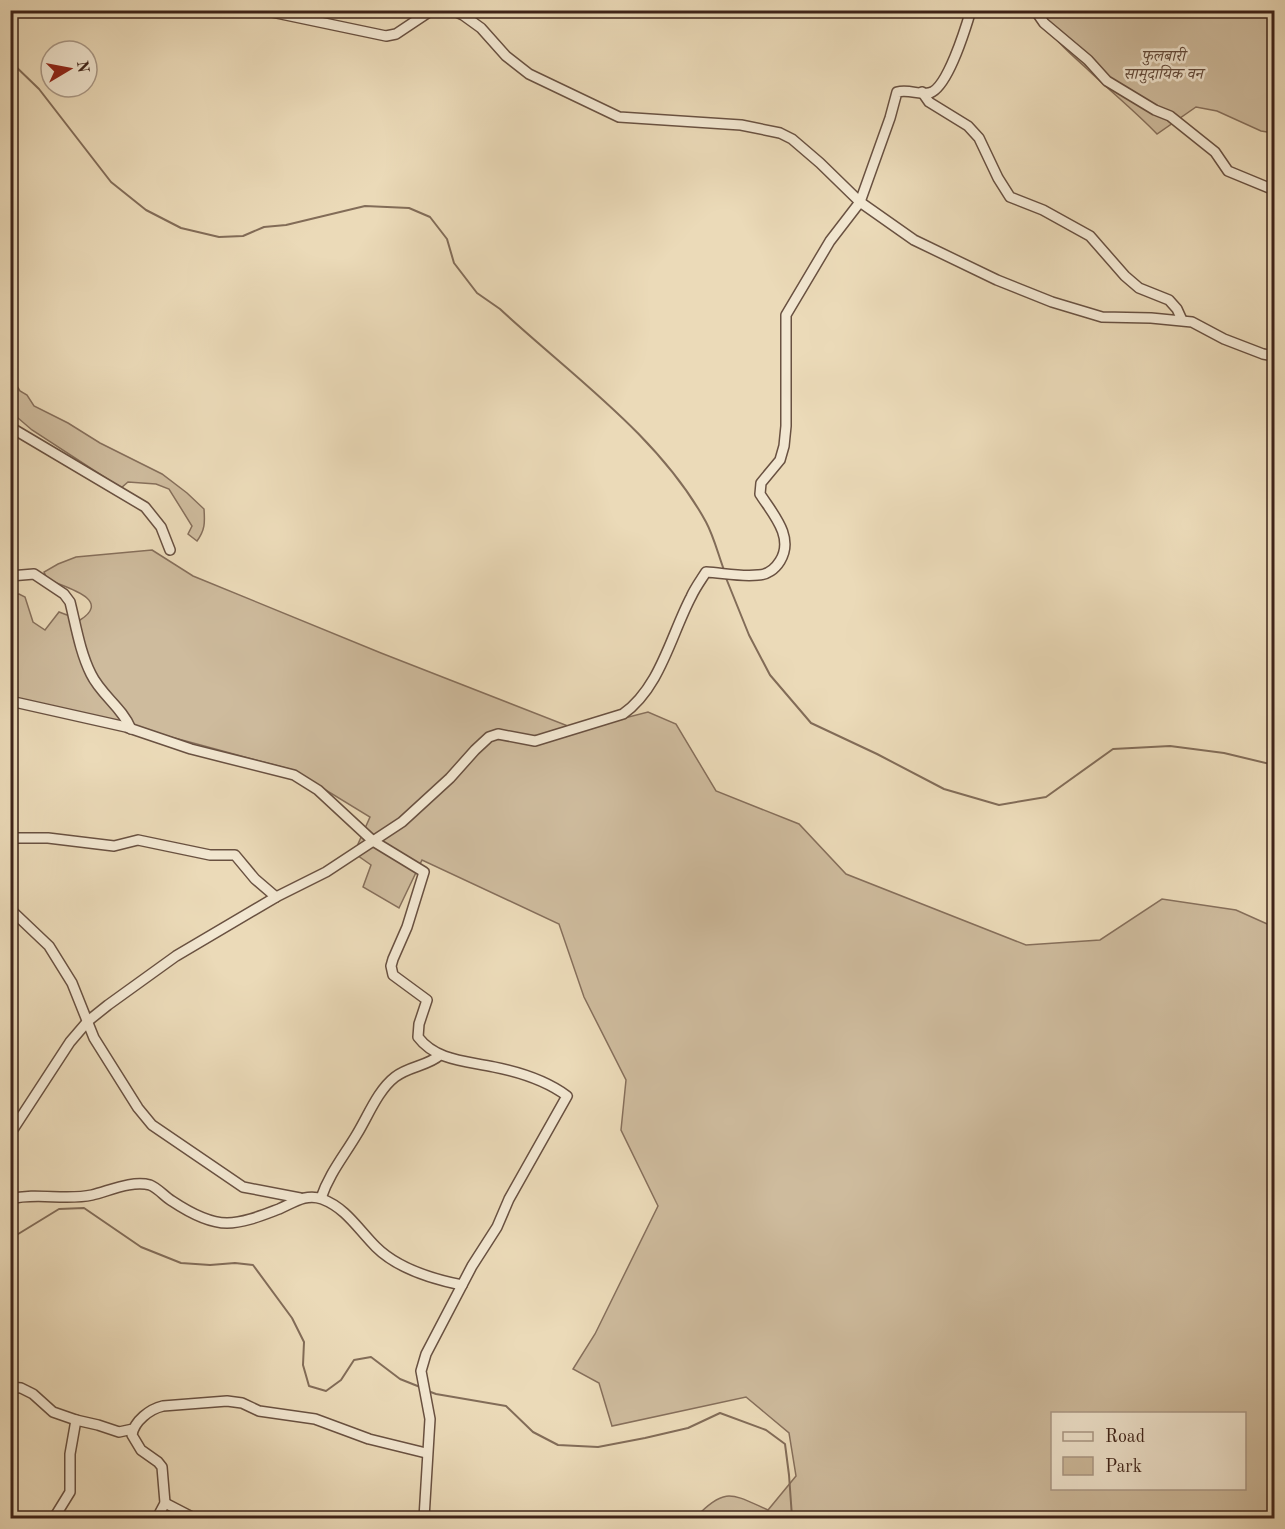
<svg xmlns="http://www.w3.org/2000/svg" width="1285" height="1529" font-family="'Old Standard TT','Noto Serif Devanagari',serif">
<style>
.green{fill:#cebb9d;stroke:#866f5b;stroke-width:1.5;fill-rule:evenodd}
.lines{fill:none;stroke-linecap:round;stroke-linejoin:round}
.stream{stroke:#826c58;stroke-width:2}
.minor-casing{stroke:#695141;stroke-width:12}
.minor{stroke:#f2e7d1;stroke-width:9}
.labels{text-anchor:middle;stroke-width:5;stroke-linejoin:round;paint-order:stroke}
.park-label{font-size:16px;font-style:italic;fill:#62493a;stroke:#f2e7d1}
</style>
<rect width="100%" height="100%" fill="#ebdab8"/>
<filter id="stains"><feTurbulence type="fractalNoise" baseFrequency=".00333" numOctaves="4"/><feColorMatrix values="0 0 0 0 .2 0 0 0 0 .09 0 0 0 0 .02 0 0 0 .5 -.17"/></filter>
<radialGradient id="worn" r=".72"><stop offset=".6" stop-color="#630" stop-opacity="0"/><stop offset="1" stop-color="#630" stop-opacity=".3"/></radialGradient>
<g class="green">
<path d="M 1042,11 L 1274,11 L 1274,133 L 1261,131 L 1217,111 L 1196,107 L 1157,134 C 1135,111 1110,91 1086,68 C 1066,49 1050,39 1042,11 Z"/>
<path d="M 10,375 L 20,391 L 27,395 L 34,406 L 68,423 L 100,443 L 162,474 L 187,493 L 204,509 C 205,523 205,530 197,541 L 188,534 L 192,526 L 169,489 L 156,484 L 128,482 L 121,488 L 32,430 L 11,412 Z"/>
<path d="M 152,550 L 193,576 L 381,653 L 578,730 L 648,712 L 676,724 L 716,791 L 799,824 L 846,874 L 1026,945 L 1100,940 L 1162,899 L 1236,910 L 1274,927 L 1274,1518 L 695,1518 C 725,1486 732,1494 768,1510 L 796,1476 L 789,1433 L 746,1397 L 612,1426 L 599,1383 L 573,1369 L 595,1334 L 658,1206 L 621,1130 L 626,1080 L 584,997 L 559,924 L 422,860 L 399,908 L 363,887 L 371,865 L 354,853 L 370,817 L 293,770 L 134,727 L 11,697 L 10,595 L 19,594 L 25,597 L 33,622 L 45,630 L 59,612 L 80,620 C 115,598 59,586 47,579 L 44,572 L 58,564 L 76,557 ZM 1052,1414 L 1244,1414 L 1244,1488 L 1052,1488 Z"/>
</g>
<g class="lines">
<g class="stream">
<path d="M 10,61 L 39,89 L 111,182 L 146,210 L 181,228 L 219,237 L 243,236 L 264,227 L 286,225 L 365,206 L 409,208 L 430,217 L 447,239 L 454,263 L 477,293 L 500,309 C 571,375 659,436 706,522 C 714,537 718,554 724,570"/>
<polyline points="726,578 749,635 770,675 811,723 877,754 944,789 999,805 1046,797 1113,749 1170,746 1224,753 1274,765"/>
<polyline points="10,1239 59,1209 84,1208 141,1247 181,1263 210,1265 235,1263 253,1265 292,1318 304,1342 303,1365 309,1386 326,1391 341,1380 354,1360 371,1357 400,1379 420,1387"/>
<polyline points="428,1391 436,1394 506,1406 533,1432 558,1445 598,1447 645,1438 688,1428 720,1413 766,1430 785,1444 789,1475 792,1517 795,1518"/>
<polyline points="882,1518 899,1514 902,1518"/>
</g>
<g class="minor-casing">
<g id="minor">
<polyline points="262,10 386,36 396,34 432,10"/>
<polyline points="452,10 463,15 481,28 506,56 529,74 619,117 741,125 780,133 792,139 820,163 860,202 914,240 997,280 1052,302 1102,317 1151,318 1192,322 1224,339 1263,354 1274,356"/>
<polyline points="1035,10 1044,23 1088,60 1107,81 1155,110 1170,116 1215,152 1228,171 1274,190"/>
<polyline points="922,92 929,102 968,126 979,138 998,178 1010,197 1043,210 1090,236 1125,276 1139,288 1169,300 1177,309 1182,320"/>
<polyline points="10,427 145,507 161,527 170,550"/>
<path d="M 10,576 L 34,574 L 64,594 L 70,602 C 76,626 80,652 91,674 C 101,695 122,707 131,729"/>
<path d="M 10,701 L 126,727 L 191,749 L 294,775 L 318,790 L 373,841 L 424,872 L 407,927 L 393,959 L 391,966 L 393,975 L 427,1000 L 419,1024 L 418,1037 C 436,1061 467,1061 494,1067 C 519,1072 547,1081 567,1096 L 509,1199 L 497,1227 L 472,1266 L 426,1354 L 421,1371 L 430,1419 L 424,1518"/>
<polyline points="10,838 48,838 114,846 138,840 210,855 235,855 255,879 276,897"/>
<polyline points="10,909 49,946 72,983 94,1038 138,1108 152,1125 243,1187 300,1198"/>
<path d="M 10,1134 L 70,1042 L 88,1021 L 108,1005 L 176,956 L 276,897 L 326,872 L 402,822 L 450,778 L 475,750 L 489,737 L 498,734 L 535,741 L 623,714 C 660,688 671,635 691,597 C 695,588 701,580 706,572 C 723,573 741,577 758,575 C 767,575 775,569 780,561 C 795,537 772,513 760,494 L 761,483 L 780,460 L 784,446 L 786,426 L 786,315 L 830,241 L 860,202 L 890,118 L 897,92 C 909,89 919,95 929,93 C 947,90 966,27 971,10"/>
<path d="M 321,1198 C 329,1174 344,1156 357,1134 C 368,1116 378,1090 395,1077 C 409,1066 428,1066 440,1055"/>
<path d="M 10,1199 C 37,1192 65,1201 92,1195 C 109,1191 132,1180 150,1185 C 158,1188 165,1197 172,1201 C 187,1211 208,1223 227,1223 C 244,1223 263,1215 279,1209 C 293,1203 306,1193 322,1199 C 346,1208 358,1229 376,1247 C 398,1269 432,1279 462,1285"/>
<polyline points="10,1387 21,1388 33,1394 53,1412 76,1420 98,1425 119,1432 133,1429"/>
<polyline points="165,1503 194,1518"/>
<polyline points="10,1515 20,1518"/>
<polyline points="54,1518 70,1492 70,1454 76,1420"/>
<path d="M 157,1518 L 165,1503 L 162,1467 L 158,1462 L 141,1450 L 132,1435 C 134,1421 150,1409 163,1406 L 227,1401 L 242,1403 L 259,1411 L 315,1419 L 369,1439 L 426,1453"/>
<polyline points="244,1518 254,1518"/>
</g>
</g>
<use href="#minor" class="minor"/>
</g>
<g class="labels">
<g class="park-label">
<text x="1163" y="61">फुलबारी<tspan x="1163" dy="18">सामुदायिक वन</tspan></text>
</g>
</g>
<rect width="1285" height="1529" fill="none" stroke="#ebdab8" stroke-width="36"/>
<rect x="12" y="12" width="1261" height="1505" fill="none" stroke="#3e2319" stroke-width="3"/>
<rect x="18" y="18" width="1249" height="1493" fill="none" stroke="#3e2319" stroke-width="1.5"/>
<rect x="1051" y="1412" width="195" height="78" fill="#f2e7d1" stroke="#aa9987" stroke-width="1.5"/>
<rect x="1063" y="1432" width="30" height="9" fill="#f2e7d1" stroke="#aa9987" stroke-width="1.5"/>
<text x="1105" y="1442" font-size="18" fill="#3e2319">Road</text>
<rect x="1063" y="1457" width="30" height="18" fill="#cebb9d" stroke="#aa9987" stroke-width="1.5"/>
<text x="1105" y="1472" font-size="18" fill="#3e2319">Park</text>
<g transform="translate(69 69) rotate(80)"><circle r="28" fill="#f2e7d1" stroke="#aa9987" stroke-width="1.5"/>
<path d="M0-4.5L10 22L0 15L-10 22Z" fill="#8f2418"/>
<text y="-9" font-size="16" font-weight="bold" text-anchor="middle" fill="#3e2319">N</text>
</g>
<rect width="100%" height="100%" filter="url(#stains)"/>
<rect width="100%" height="100%" fill="url(#worn)"/>
</svg>
